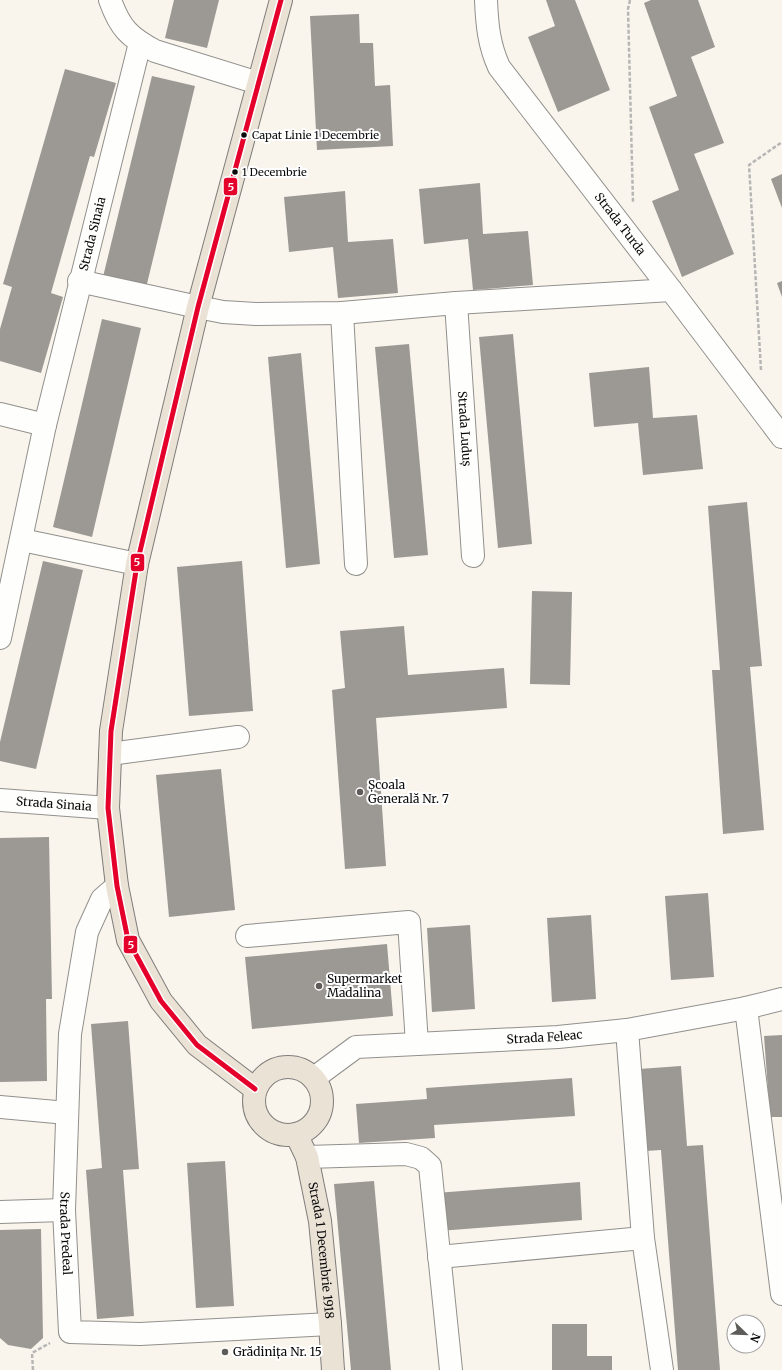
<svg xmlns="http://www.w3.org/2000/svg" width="782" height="1370" font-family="Merriweather,serif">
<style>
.building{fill:#9c9893}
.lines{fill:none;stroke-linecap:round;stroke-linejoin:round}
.minor-casing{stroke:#92908c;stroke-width:24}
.major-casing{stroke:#7f7d7a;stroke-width:24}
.path{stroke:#b7b6b5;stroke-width:2.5;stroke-dasharray:4 2;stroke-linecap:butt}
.minor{stroke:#fefefc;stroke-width:22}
.major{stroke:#ebe2d6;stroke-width:22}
.bus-1-casing{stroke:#fff;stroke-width:8}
.bus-1{stroke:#e4002b;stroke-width:5}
.bus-dot{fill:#0a0a0a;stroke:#fff;stroke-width:1.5}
.poi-dot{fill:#5e5c59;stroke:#fff;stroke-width:1.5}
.labels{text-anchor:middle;stroke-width:4;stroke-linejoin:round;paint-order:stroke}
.bus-label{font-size:11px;fill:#0a0a0a;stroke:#fff;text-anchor:start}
.street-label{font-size:12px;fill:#0a0a0a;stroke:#fff}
.poi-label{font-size:12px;fill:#0a0a0a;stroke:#fff;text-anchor:start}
.line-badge{stroke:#fff;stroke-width:1.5}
.badge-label{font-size:11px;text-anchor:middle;font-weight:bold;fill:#fff}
</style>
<rect width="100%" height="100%" fill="#f9f5ed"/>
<g class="building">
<polygon points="174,0 219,0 207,48 165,38"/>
<polygon points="546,0 575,0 610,90 558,112 528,37 555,26"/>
<polygon points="651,0 698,0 715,47 691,57 724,143 694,154 734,254 682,277 652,201 679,190 649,107 677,96 644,3"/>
<polygon points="359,14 360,43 373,43 375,86 390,85 393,146 317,150 310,16"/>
<polygon points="65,69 116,83 94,157 90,156 51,293 63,297 41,373 0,361 0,329 12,287 3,284"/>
<polygon points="152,76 195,86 145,292 102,281"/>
<polygon points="782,174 782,208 771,179"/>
<polygon points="480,183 483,234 528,231 533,285 473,290 468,239 424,244 419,189"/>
<polygon points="345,191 348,242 393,239 398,293 338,298 333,247 289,252 284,197"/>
<polygon points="782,281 782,297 777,283"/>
<polygon points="102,319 141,328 92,537 53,527"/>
<polygon points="513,334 532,544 498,548 479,337"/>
<polygon points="409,344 428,555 394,558 375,347"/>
<polygon points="301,353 320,564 286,568 268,357"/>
<polygon points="649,367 653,418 697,415 703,469 643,475 638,423 594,427 589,373"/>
<polygon points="747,502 762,666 750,667 764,830 723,834 712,670 720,670 708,506"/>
<polygon points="43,561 83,570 36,769 0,761 0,742"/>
<polygon points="242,561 253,711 189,716 177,567"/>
<polygon points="532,591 572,592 570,685 530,684"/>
<polygon points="404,626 408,675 504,668 507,708 376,718 386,866 345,869 332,690 345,688 340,631"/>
<polygon points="221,769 235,910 169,917 156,775"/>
<polygon points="49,837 52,999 46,999 47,1081 0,1082 0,838"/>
<polygon points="708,893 714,977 671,980 665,896"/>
<polygon points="591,915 596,999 552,1002 547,918"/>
<polygon points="470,925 475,1009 432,1012 427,928"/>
<polygon points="387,944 393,1016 252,1029 245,957"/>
<polygon points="128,1021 139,1169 123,1170 134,1316 97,1319 86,1170 102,1168 91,1024"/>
<polygon points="782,1035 782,1117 770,1117 764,1036"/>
<polygon points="681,1066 687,1146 703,1145 720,1370 678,1370 661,1150 646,1151 639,1069"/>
<polygon points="572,1078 575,1116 434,1125 435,1138 359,1143 356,1104 427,1099 426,1088"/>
<polygon points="225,1161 234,1306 196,1308 187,1163"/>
<polygon points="374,1181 391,1370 351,1370 334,1184"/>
<polygon points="580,1182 582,1220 439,1231 436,1193"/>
<polygon points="41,1229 43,1338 31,1349 8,1345 0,1338 0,1230"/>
<polygon points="552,1324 587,1324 587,1356 612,1356 612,1370 552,1370"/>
</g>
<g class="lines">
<g class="minor-casing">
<g id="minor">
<path d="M 110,0 C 120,28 129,37 155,51 L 258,83"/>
<path id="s1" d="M 486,0 C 487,25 489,45 499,67 L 671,290 L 782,437"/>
<polyline points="79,281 198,307 223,312 256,314 342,313 456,303 671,290"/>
<path id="s2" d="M 456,303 L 473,556"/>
<polyline points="342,313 356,564"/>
<polyline points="0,414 45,425 0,638"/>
<path id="s3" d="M 45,425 L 140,43"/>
<polyline points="22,540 137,564"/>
<polyline points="110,754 238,737"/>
<path id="s4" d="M 0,800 L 108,808"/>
<path id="s5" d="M 117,886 L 102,899 L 87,932 L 70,1034 L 64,1210 L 70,1332 L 140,1334 L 330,1324"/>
<polyline points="247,936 409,922 417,1044"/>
<polyline points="746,1008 782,1294"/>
<polyline points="627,1030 643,1238 662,1370"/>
<path id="s6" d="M 314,1078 L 356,1047 L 558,1037 L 627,1030 L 746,1008 L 782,999"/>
<polyline points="0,1107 67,1113"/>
<polyline points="307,1157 406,1154 421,1158 430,1166 451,1370"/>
<polyline points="0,1212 64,1210"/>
<polyline points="439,1257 643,1238"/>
</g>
</g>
<g class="major-casing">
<g id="major">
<circle cx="288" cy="1101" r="34"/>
<polyline points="255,1089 197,1045 161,1001 128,940 117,886 108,808 111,731 137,564 198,307 281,0"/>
<path id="s7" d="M 296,1134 L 307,1157 L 320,1221 L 330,1324 L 333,1370"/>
</g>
</g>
<g class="path">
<polyline points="630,0 628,9 633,202"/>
<polyline points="761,370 749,165 782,142"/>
<polyline points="33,1370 32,1353 50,1343"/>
</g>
<use href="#minor" class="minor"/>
<use href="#major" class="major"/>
<g class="bus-1-casing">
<polyline id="bus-1" points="255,1089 197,1045 161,1001 128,940 117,886 108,808 111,731 137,564 198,307 281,0"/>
</g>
<use href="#bus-1" class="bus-1"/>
</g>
<g class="bus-dot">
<circle cx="244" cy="135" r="3.5"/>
<circle cx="235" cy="172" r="3.5"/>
</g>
<g class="poi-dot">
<circle cx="360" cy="792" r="4"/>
<circle cx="319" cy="986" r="4"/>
<circle cx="225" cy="1352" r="4"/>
</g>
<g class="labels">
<g class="bus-label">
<text x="252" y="139">Capat Linie 1 Decembrie</text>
<text x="242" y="176">1 Decembrie</text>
</g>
<g class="street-label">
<text dy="4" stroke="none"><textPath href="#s1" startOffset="267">Strada Turda</textPath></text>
<text dy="4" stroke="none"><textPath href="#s3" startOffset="197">Strada Sinaia</textPath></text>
<text dy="4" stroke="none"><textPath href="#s2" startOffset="126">Strada Luduș</textPath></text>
<text dy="4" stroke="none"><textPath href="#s4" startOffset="54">Strada Sinaia</textPath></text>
<text dy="4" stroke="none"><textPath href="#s6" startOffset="241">Strada Feleac</textPath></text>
<text dy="4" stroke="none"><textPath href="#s5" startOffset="359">Strada Predeal</textPath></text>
<text dy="4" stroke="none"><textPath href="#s7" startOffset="120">Strada 1 Decembrie 1918</textPath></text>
</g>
<g class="poi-label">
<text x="368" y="789">Școala<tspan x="368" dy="14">Generală Nr. 7</tspan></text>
<text x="327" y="983">Supermarket<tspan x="327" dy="14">Madalina</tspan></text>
<text x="233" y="1356">Grădinița Nr. 15</text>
</g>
</g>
<g class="line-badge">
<rect x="223" y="177" width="15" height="19" rx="4" fill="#e4002b"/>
<rect x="130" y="553" width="15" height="19" rx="4" fill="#e4002b"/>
<rect x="123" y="935" width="15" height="19" rx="4" fill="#e4002b"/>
</g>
<g class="badge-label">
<text x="231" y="191">5</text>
<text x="137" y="566">5</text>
<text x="131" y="949">5</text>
</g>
<g transform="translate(746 1334) rotate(113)"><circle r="19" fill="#ffffff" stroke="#9d9d9d"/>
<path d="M0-3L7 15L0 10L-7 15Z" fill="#5e5c59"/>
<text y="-6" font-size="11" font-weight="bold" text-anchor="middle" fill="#0a0a0a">N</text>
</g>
</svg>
